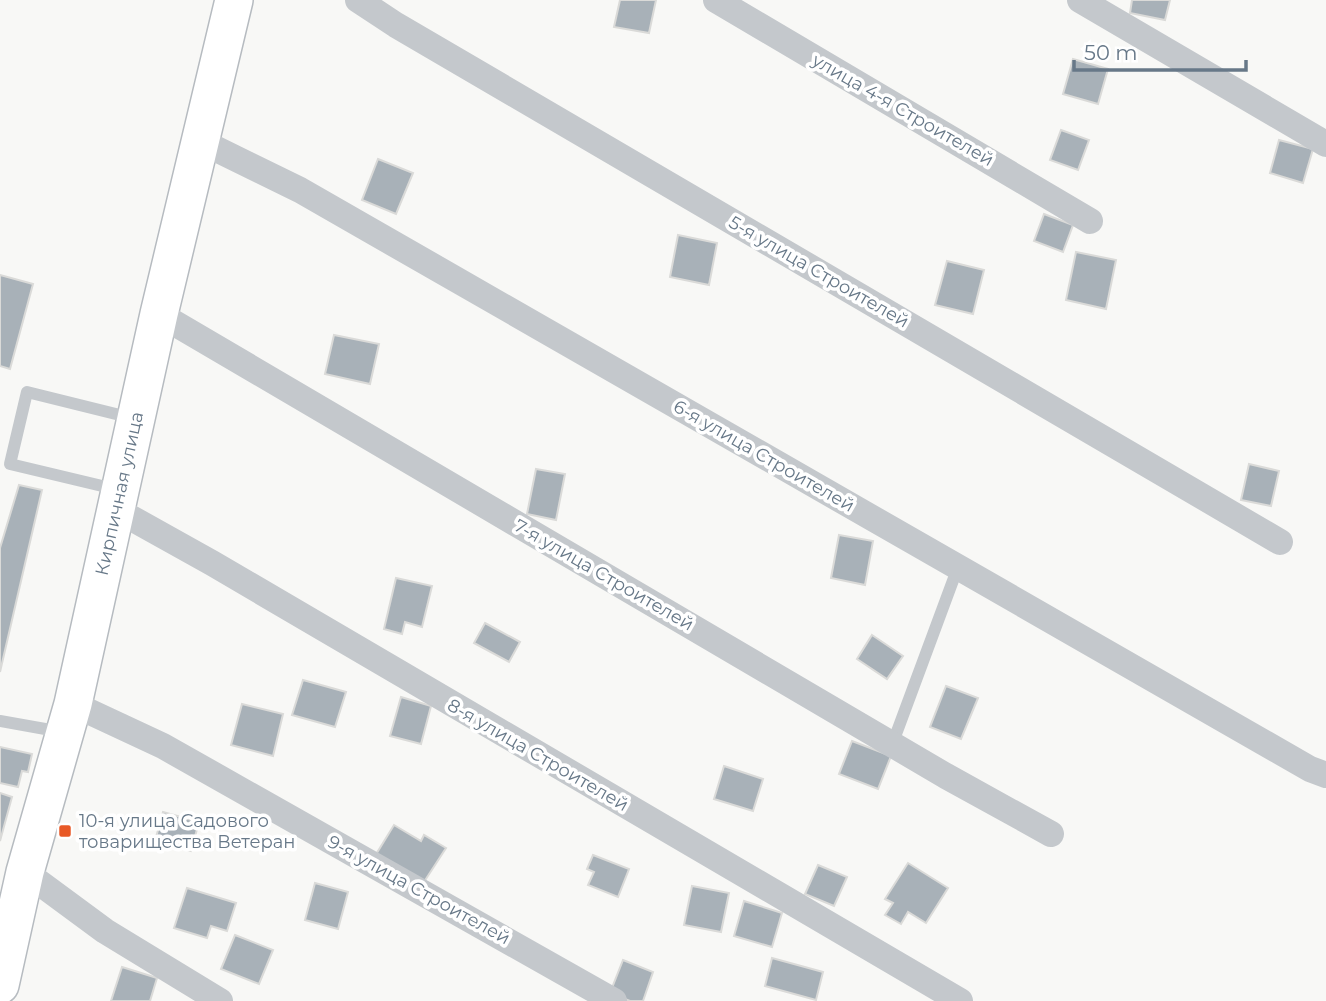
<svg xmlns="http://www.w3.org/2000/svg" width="1326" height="1001" font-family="Montserrat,sans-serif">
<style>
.building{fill:#a8b1b8;stroke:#dadad8;stroke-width:2}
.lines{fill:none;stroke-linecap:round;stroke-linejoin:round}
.secondary-casing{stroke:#b6bbc0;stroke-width:40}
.service{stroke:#c4c8cc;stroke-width:12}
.minor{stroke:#c4c8cc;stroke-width:26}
.secondary{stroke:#fff;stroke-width:37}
.poi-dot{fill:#e85926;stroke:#fff;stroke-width:2.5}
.labels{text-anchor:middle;stroke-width:7;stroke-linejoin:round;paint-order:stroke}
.street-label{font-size:18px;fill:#677888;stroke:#fff}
.poi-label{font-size:18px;fill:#677888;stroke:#fff;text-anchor:start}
</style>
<rect width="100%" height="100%" fill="#f8f8f6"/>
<g class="building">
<polygon points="620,0 656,0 649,33 614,27"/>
<polygon points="1132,0 1170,0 1165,20 1130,13"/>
<polygon points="1073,59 1108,69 1098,104 1063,94"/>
<polygon points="1061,130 1089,140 1078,170 1050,160"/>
<polygon points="1279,140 1313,149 1303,183 1270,173"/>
<polygon points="378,159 413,173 396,214 362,200"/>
<polygon points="1044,214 1073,225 1063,252 1034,241"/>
<polygon points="678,235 717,243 709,285 670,277"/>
<polygon points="1076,252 1116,260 1106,309 1066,300"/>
<polygon points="947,261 984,270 973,314 935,305"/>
<polygon points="0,275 33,284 10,369 0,366"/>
<polygon points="334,335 379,344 370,384 325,374"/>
<polygon points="1249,464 1279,471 1271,506 1241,500"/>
<polygon points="536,469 565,474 556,520 527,514"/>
<polygon points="19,485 42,490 0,672 0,548"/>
<polygon points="839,535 873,541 865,585 831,578"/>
<polygon points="396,578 432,586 422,627 405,622 402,634 384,629"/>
<polygon points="485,623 520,642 509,662 474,643"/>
<polygon points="872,635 903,656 887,679 857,659"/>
<polygon points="303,680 346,692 335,727 292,715"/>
<polygon points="946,686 978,698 961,739 930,727"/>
<polygon points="401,697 431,706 421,744 390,736"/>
<polygon points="242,704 283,714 273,756 231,745"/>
<polygon points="852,741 891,756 878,789 839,774"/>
<polygon points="0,747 32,754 28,772 22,771 18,787 0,783"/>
<polygon points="724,766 763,779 753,811 714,799"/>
<polygon points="0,793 12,797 0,841"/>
<polygon points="163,812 199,822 191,851 155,841"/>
<polygon points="394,825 421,841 424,835 446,848 422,885 375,856"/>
<polygon points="593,855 629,869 618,897 588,885 594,872 587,869"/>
<polygon points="908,863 948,888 926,923 908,912 901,924 885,915 893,903 885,899"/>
<polygon points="818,865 847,877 834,906 805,894"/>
<polygon points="315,883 348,892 338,929 305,920"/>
<polygon points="692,886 729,893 721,932 684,925"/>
<polygon points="187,888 236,903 227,931 211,926 207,938 174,928"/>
<polygon points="744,901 782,913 772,947 734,936"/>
<polygon points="235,935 273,950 259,984 221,969"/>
<polygon points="772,958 823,972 816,1000 765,986"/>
<polygon points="623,960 653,972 643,1001 630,1001 610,993"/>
<polygon points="122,967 157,978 150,1001 111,1001"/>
</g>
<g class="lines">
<g class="secondary-casing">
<g id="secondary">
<path id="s1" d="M 0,985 L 25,872 L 73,704 L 159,314 L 234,0"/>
</g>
</g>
<g class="service">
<polyline points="119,490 10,464 27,392 132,418"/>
<polyline points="0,721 62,732"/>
<polyline points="892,745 958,567"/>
</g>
<g class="minor">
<polyline points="358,0 396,25 1280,542"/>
<polyline points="716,0 1090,221"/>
<polyline points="1080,0 1326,144"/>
<polyline points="200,141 300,190 1310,769 1326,775"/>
<polyline points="159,314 946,776 1051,834"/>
<polyline points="115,509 212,563 960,1001"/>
<polyline points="73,704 163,746 614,1001"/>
<polyline points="25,872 105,931 220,1001"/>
</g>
<use href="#secondary" class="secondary"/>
</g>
<rect class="poi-dot" x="58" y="824" width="14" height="14" rx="3.5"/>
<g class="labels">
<g class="street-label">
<text transform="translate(903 110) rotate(30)" y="6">улица 4-я Строителей</text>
<text transform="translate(819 272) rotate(30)" y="6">5-я улица Строителей</text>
<text transform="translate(764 456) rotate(30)" y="6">6-я улица Строителей</text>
<text dy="6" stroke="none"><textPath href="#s1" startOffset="506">Кирпичная улица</textPath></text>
<text transform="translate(604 575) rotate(30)" y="6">7-я улица Строителей</text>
<text transform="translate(538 755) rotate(30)" y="6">8-я улица Строителей</text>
<text transform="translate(419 890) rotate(29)" y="6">9-я улица Строителей</text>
</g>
<g class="poi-label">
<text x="79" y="827">10-я улица Садового<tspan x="79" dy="21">товарищества Ветеран</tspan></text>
</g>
</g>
<path d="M1074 60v10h172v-10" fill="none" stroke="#677888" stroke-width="3.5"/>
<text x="1084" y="60" font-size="21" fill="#677888" stroke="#ffffff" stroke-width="5" paint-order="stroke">50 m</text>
</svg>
